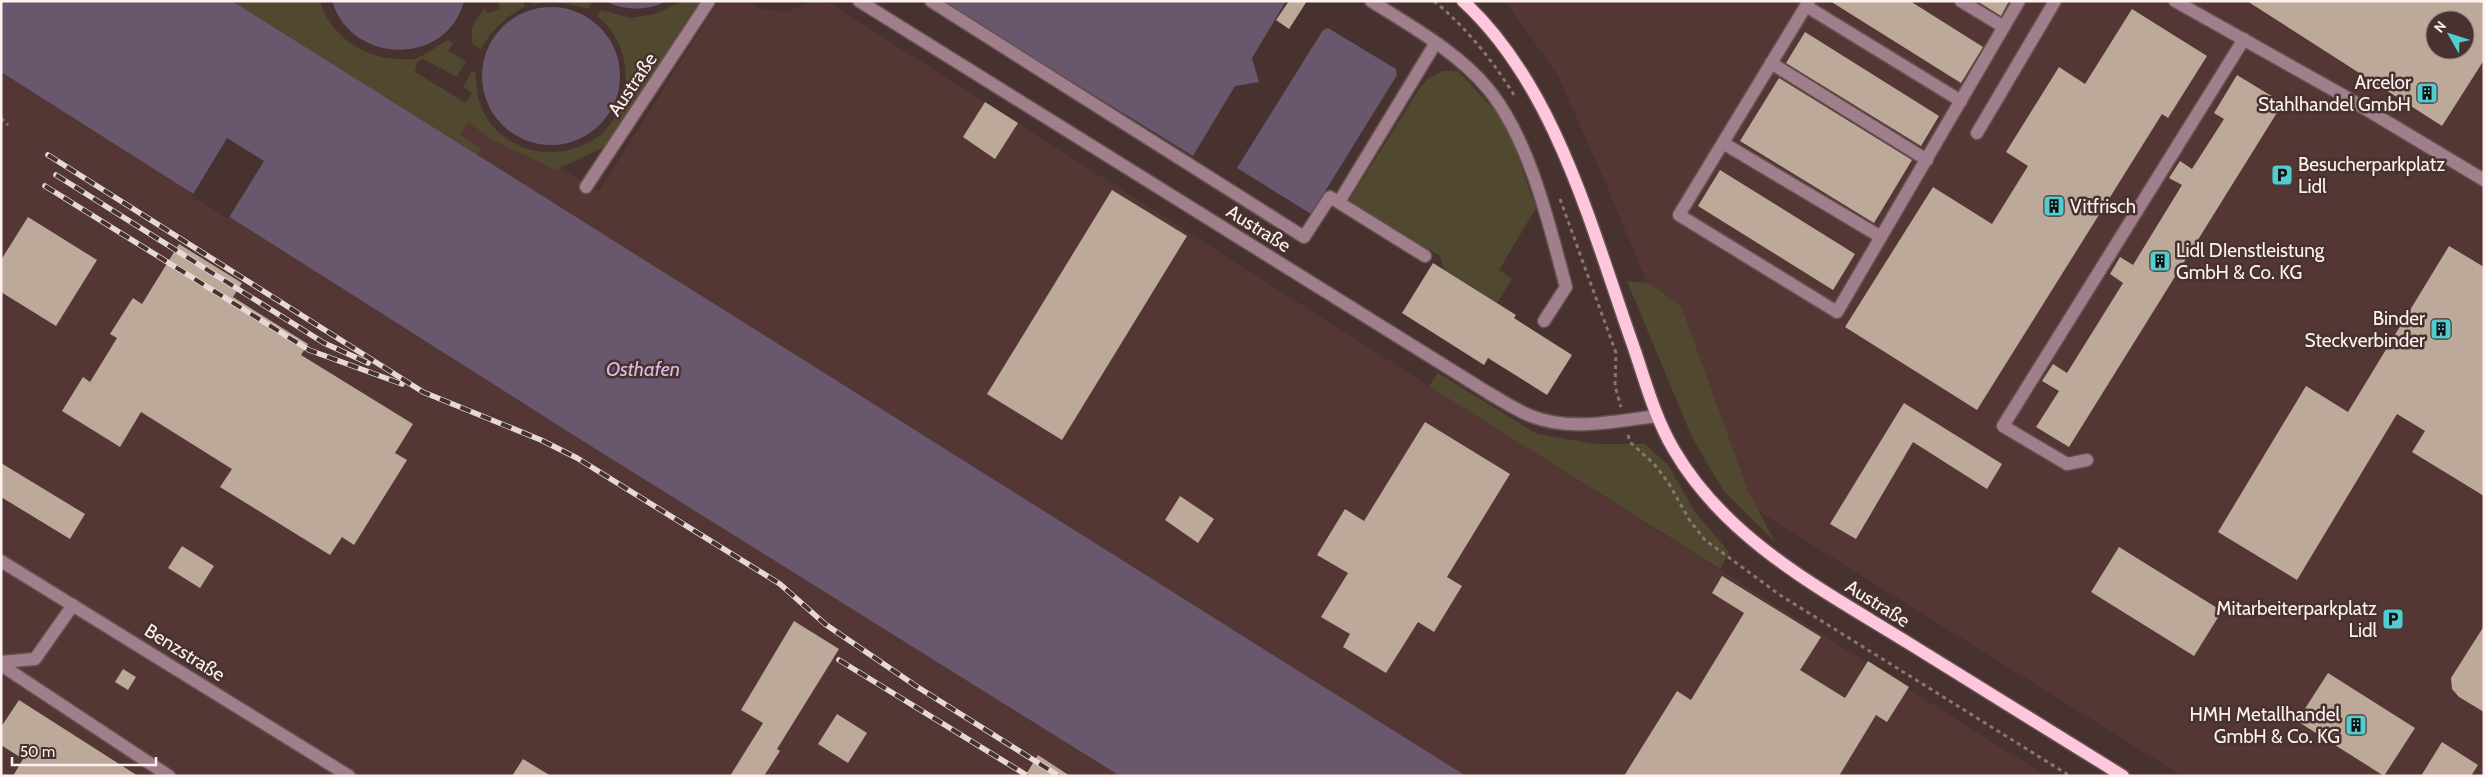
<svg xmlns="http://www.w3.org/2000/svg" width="2485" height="777" font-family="Cabin,sans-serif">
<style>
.built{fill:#543734;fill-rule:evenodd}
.green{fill:#504930}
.water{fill:#68576d}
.pier{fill:#47322f}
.building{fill:#bda999;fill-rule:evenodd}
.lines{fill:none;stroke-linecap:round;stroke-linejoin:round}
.minor-casing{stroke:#64514e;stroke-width:15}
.major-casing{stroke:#64514e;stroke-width:15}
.path{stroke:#887673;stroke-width:3;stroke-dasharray:4 4;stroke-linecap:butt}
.minor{stroke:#a07e8b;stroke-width:12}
.major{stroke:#ffc7dd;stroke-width:12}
.rail-casing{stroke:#e5d8d6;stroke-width:5.5}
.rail{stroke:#47322f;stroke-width:4;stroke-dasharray:11;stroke-linecap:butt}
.labels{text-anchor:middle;stroke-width:5;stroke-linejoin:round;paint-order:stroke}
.poi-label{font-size:19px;fill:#fef2f0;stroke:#47322f;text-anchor:end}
.street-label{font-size:19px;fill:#fef2f0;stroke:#47322f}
.water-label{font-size:20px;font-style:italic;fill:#dcbae6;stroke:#47322f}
</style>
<rect width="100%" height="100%" fill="#47322f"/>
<g class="built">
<polygon points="719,1 748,1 762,9 787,12 814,1 826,1 1429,386 2046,776 1466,776 451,139 468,115 599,191"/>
<path d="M 1505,1 L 2484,1 L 2484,776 L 2182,776 L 1758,511 L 1726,471 L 1608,189 L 1557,74 ZM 2435,20 L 2465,20 L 2465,50 L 2435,50 Z"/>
<polygon points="1,72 586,443 1120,776 1,776"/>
</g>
<g class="green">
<path d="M 232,1 L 320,1 C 330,35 363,58 398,59 C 403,59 409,60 414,59 C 425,56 437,46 447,40 L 453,43 L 448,51 L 466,61 L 457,77 L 423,59 L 417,62 L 415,72 L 466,103 L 472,93 L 463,87 L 472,71 L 475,72 C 477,86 477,100 484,113 C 504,152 553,162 589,142 C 593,139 599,137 602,134 C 636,101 633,44 597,16 L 601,10 L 631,18 L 655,14 L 684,1 L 704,1 L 606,146 L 556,170 L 493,140 L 468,122 L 460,134 L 481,149 L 477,155 Z"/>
<path d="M 498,1 L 523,1 L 525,7 C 505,16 492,30 481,49 L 472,44 L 472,27 L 484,8 L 488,13 L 500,9 Z"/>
<path d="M 532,1 L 590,1 L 592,2 L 588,9 C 569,3 551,0 533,4 Z"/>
<polygon points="1443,71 1458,71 1498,114 1511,137 1536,208 1499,270 1512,279 1497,303 1444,270 1440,256 1349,201 1421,86 1429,78"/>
<polygon points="1627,281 1649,283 1681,306 1748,491 1775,542 1723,490 1692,437"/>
<polygon points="1438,373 1537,434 1596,444 1645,444 1668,465 1695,512 1729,552 1720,569 1429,386"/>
</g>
<g class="water">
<polygon points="1,1 232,1 1466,776 1120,776 586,443 1,72"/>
<path d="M 332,1 L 464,1 C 447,67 351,65 332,1 Z"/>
<path d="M 605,1 L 667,1 C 648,11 624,11 605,1 Z"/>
<polygon points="941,1 1286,1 1252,58 1259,82 1235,86 1193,156"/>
<circle cx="551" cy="76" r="69"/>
<polygon points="1328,28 1396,69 1397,75 1311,214 1237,168 1323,30"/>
</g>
<polygon class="pier" points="227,138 264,161 228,219 192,196"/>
<g class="building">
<polygon points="1289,1 1307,1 1289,29 1276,20"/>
<polygon points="1830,1 1910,1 1983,47 1961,83"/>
<polygon points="1977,1 2009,1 2001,16"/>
<path d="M 2247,1 L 2484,1 L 2484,60 L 2442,126 ZM 2435,20 L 2465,20 L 2465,50 L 2435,50 Z"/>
<polygon points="2132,9 2207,56 2168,118 2162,114 1977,410 1845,327 1933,187 1992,224 2028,166 2006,152 2059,67 2085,84"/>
<polygon points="1805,32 1939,116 1921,146 1786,63"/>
<polygon points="2237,75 2283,103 2069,447 2036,427 2059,391 2042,381 2053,364 2067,373 2123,283 2110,274 2120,257 2133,265 2182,185 2169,178 2180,161 2192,169 2224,119 2214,113"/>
<polygon points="1779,78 1912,160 1874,223 1740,141"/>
<polygon points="985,102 1018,123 995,159 963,137"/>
<polygon points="1720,170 1855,254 1833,290 1698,206"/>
<polygon points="1112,190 1187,236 1062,440 987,394"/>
<polygon points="28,217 97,260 56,326 1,292 1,260"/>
<polygon points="179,244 242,283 233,297 308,344 301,355 413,424 395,453 407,460 354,545 342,537 330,555 220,487 232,469 141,412 120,447 62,411 83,377 90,382 117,338 110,334 131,301 133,298 142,304"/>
<polygon points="2449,246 2484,267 2484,496 2412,452 2425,431 2397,414 2297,580 2218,532 2306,386 2348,412"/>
<polygon points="1433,263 1516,315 1514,318 1572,355 1547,395 1488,358 1484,365 1402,313"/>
<polygon points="1904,403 2002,464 1987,489 1913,442 1856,539 1830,524"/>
<polygon points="1425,422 1510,474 1447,577 1462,586 1434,632 1418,622 1386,673 1343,647 1350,634 1321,617 1348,573 1317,555 1345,509 1364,521"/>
<polygon points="1,463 85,514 70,539 1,497"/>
<polygon points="1180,496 1214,519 1198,543 1165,520"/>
<polygon points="182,546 214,566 200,588 168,568"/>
<polygon points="2119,547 2222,611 2194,656 2091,592"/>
<polygon points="1722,576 1821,637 1800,670 1845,698 1868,661 1909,687 1887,722 1876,715 1839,776 1624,776 1677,691 1691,700 1744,613 1712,593"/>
<polygon points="794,621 839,649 777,749 780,751 764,776 730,776 763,723 741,710"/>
<polygon points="2484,626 2484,712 2459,697 2452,689 2451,678"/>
<polygon points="123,669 136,677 128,690 115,682"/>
<polygon points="2328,673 2415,728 2384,776 2297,721"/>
<polygon points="19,700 138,776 13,776 23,759 1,745 1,727"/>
<polygon points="837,714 867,733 848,763 818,744"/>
<polygon points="2442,742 2478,765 2471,776 2421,776"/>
<polygon points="1038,755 1070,776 1025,776"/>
<polygon points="523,759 551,776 512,776"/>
</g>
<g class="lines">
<g class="minor-casing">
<g id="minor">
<path d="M 859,1 L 1487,392 C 1501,400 1516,410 1531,416 C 1571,432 1616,421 1657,416"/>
<polyline points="931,1 1304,237 1330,197 1425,256"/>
<path d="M 1371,1 C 1411,26 1459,53 1489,90 C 1530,141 1549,224 1566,287 L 1544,321"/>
<polyline points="1809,1 1679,215 1837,312 2019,1"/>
<polyline points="1961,1 2004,27"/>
<polyline points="2175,1 2339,93 2484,180"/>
<polyline points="1806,6 1961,101"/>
<polyline points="1771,63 1927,160"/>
<polyline points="1977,133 2055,1"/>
<polyline points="1723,143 1881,237"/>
<polyline points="586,187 709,1"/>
<polyline points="1339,202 1435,44"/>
<polyline points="2087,460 2067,464 2003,426 2244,39"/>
<polyline points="1,561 349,776"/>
<polyline points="1,662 35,659 73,605"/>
<polyline points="1,665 169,776"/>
</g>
</g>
<g class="major-casing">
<path id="major" d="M 1463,1 C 1557,87 1593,234 1635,351 C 1646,384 1656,420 1674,450 C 1727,541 1823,590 1910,644 C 1981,688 2052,732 2123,776"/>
</g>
<g class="path">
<path d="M 1434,1 C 1467,28 1492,60 1514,95"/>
<polyline points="1,118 8,125"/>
<polyline points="1560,199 1616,353 1615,386 1621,407"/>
<polyline points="1628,435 1630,442 1654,464 1668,482 1690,521 1705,540 1780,595 2070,776"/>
</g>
<use href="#minor" class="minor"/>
<use href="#major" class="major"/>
<g class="rail-casing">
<g id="rail">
<polyline points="48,155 423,392 541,440 577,458 780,584 825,624 916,686 1059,776"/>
<polyline points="56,175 324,343 368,363"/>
<polyline points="45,186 309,350 402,384"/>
<polyline points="839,660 1028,776"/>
</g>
</g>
<use href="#rail" class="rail"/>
</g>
<defs>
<g id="building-square" transform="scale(1.125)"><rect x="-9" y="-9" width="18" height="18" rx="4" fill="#52cdcf" stroke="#47322f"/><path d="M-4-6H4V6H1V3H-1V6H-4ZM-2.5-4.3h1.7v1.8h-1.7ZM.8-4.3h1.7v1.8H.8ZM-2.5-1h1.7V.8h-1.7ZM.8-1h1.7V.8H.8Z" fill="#111"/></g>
<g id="parking-square" transform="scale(1.125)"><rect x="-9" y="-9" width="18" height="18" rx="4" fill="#52cdcf" stroke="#47322f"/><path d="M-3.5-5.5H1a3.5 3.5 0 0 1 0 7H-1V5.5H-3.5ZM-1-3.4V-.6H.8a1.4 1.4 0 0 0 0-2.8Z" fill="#111"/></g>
</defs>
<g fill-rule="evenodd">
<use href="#building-square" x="2427" y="93"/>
<use href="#parking-square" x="2282" y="175"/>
<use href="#building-square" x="2054" y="206"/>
<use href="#building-square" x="2160" y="261"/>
<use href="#building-square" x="2441" y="329"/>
<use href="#parking-square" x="2393" y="619"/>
<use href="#building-square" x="2356" y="725"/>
</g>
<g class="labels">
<g class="poi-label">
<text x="2411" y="89">Arcelor<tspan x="2411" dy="22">Stahlhandel GmbH</tspan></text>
<text x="2298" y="171" text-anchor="start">Besucherparkplatz<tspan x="2298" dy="22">Lidl</tspan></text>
<text x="2070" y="213" text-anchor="start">Vitfrisch</text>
<text x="2176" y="257" text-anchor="start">Lidl DIenstleistung<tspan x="2176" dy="22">GmbH &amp; Co. KG</tspan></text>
<text x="2425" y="325">Binder<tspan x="2425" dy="22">Steckverbinder</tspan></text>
<text x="2377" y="615">Mitarbeiterparkplatz<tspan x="2377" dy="22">Lidl</tspan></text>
<text x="2340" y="721">HMH Metallhandel<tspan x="2340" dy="22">GmbH &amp; Co. KG</tspan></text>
</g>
<g class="street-label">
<text transform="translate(632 84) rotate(-56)" y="7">Austraße</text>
<text transform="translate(1259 228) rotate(32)" y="7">Austraße</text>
<text transform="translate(1878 603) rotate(32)" y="7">Austraße</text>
<text transform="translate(185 652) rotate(32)" y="7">Benzstraße</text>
</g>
<g class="water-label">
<text x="643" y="376">Osthafen</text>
</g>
</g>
<rect width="2485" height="777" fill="none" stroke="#fef2f0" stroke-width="5"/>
<g transform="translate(2450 35) rotate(309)"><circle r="24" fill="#47322f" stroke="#907f7c"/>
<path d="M0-4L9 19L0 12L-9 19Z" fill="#52cdcf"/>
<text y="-8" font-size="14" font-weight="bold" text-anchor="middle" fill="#fef2f0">N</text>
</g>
<path d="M12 757v8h144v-8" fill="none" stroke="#fef2f0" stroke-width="2.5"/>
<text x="20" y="757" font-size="15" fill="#fef2f0" stroke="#47322f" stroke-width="4" paint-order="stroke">50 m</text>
</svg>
